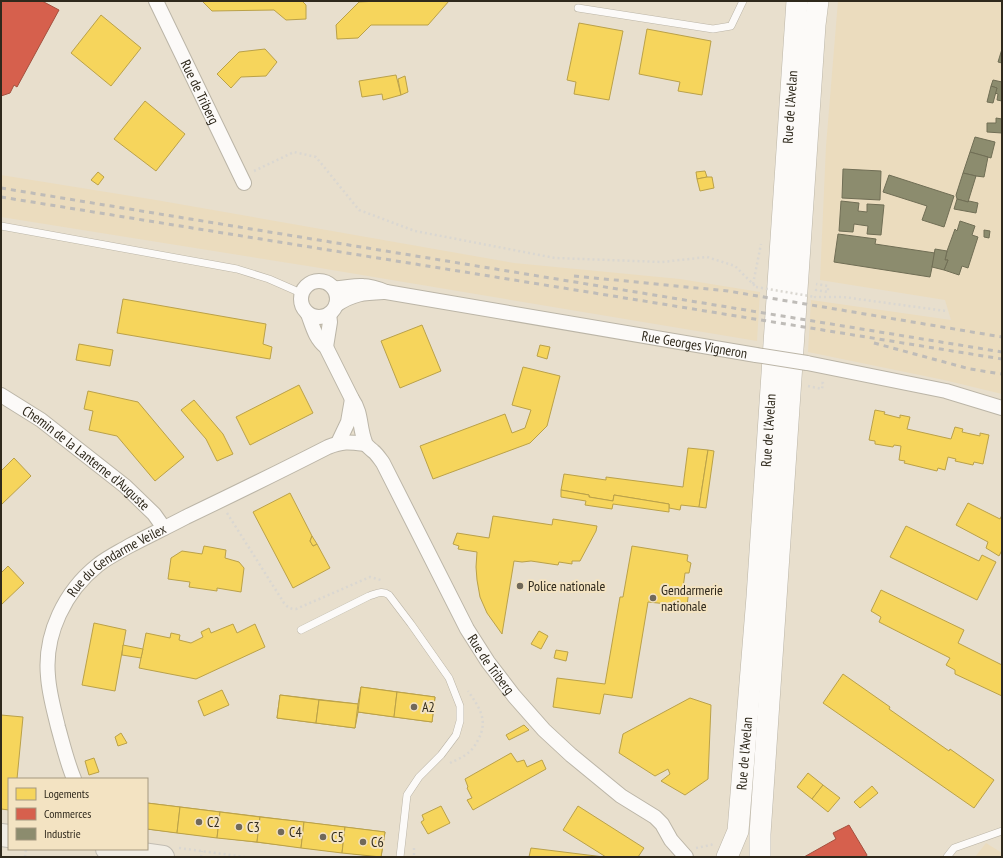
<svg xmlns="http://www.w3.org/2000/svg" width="1003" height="858" font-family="'PT Sans Narrow',sans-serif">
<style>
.built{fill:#ebdcbe}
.homes{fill:#f6d55c;stroke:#baa149}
.shops{fill:#d6604d;stroke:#a4503e}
.industry{fill:#8c8c6e;stroke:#706e55}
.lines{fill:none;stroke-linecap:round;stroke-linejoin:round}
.lane-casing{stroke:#bbb5a7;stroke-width:8}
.street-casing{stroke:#bbb5a7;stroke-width:16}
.secondary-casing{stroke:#bbb5a7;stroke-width:22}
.primary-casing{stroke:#c2bdb3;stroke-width:24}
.path{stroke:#dad7d1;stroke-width:2.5;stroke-dasharray:2 3;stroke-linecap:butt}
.lane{stroke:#fcfaf8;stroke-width:7}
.street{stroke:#fcfaf8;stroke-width:14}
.secondary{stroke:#fcfaf8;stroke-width:21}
.primary{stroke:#f1ede4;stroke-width:22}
.rail{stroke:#bfbcb8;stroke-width:3;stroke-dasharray:5 5;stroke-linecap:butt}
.street-bridge-casing{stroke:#bbb5a7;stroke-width:16;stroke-linecap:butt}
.path-bridge{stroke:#dad7d1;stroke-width:2.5;stroke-dasharray:2 3;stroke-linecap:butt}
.street-bridge{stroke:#fcfaf8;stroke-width:14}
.poi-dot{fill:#70695a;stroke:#f3e3c2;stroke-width:1.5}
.labels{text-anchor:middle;stroke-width:4;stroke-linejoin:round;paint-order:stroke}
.street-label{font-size:14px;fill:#2f291c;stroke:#f3e3c2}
.poi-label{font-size:14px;fill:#2f291c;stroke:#f3e3c2;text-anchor:start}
</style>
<rect width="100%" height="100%" fill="#e8dfcd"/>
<g class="built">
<polygon points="838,1 1002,1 1002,394 944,380 808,352 811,300 951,320 945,300 820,280 826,146"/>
<polygon points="1,175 156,200 514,263 680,279 760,292 757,341 314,267 1,217"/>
<polygon points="986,843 1002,853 1002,857 975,857"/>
</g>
<g class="homes">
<polygon points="202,1 302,1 306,5 306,19 286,20 274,10 212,11"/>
<polygon points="378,1 449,1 428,25 371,25 358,38 337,39 336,25 359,2"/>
<polygon points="101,15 141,48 111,86 71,53"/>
<polygon points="579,23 623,31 609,100 574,94 576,82 567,80"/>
<polygon points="647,29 711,41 702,95 678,91 680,82 639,74"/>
<polygon points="265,49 277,62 266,76 241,77 231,88 217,74 239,52"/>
<polygon points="396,75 401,95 383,100 382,94 362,97 359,81"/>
<polygon points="405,76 408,92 401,95 398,79"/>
<polygon points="145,101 185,134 156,171 114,139"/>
<polygon points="705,171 707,177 697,179 696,172"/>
<polygon points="98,172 104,177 98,185 91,180"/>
<polygon points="707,177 712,177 714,188 700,191 697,179"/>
<polygon points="123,299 266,324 263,344 272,347 270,359 117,333"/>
<polygon points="422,325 441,371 400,388 381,341"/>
<polygon points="79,344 113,350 110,366 76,360"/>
<polygon points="540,345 550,347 547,359 537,356"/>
<polygon points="523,367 560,376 547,426 530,443 433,479 420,446 505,414 512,433 525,428 531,410 512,405"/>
<polygon points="299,385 313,413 250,445 236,417"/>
<polygon points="88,391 138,402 184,457 155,481 117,436 89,430 93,411 84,409"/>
<polygon points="194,400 223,434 233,454 217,461 206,439 181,410"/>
<polygon points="875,410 885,412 884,414 900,418 900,415 910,417 907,429 951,439 955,427 963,429 962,432 980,436 980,433 989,435 983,464 974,462 973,465 955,461 956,459 948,457 945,470 938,468 937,471 904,463 905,461 899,460 901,446 894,445 893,447 875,444 875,441 869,440"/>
<polygon points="688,448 708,450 699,507 681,505 680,510 669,508 669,504 614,495 613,501 589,497 589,495 561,490 564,474 606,480 606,477 683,487"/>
<polygon points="708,450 714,451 706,508 699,507"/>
<polygon points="14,458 31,476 1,505 1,471"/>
<polygon points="561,490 589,495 589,497 613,501 614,495 669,504 669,512 613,504 612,509 585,505 586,501 561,497"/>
<polygon points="290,493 312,536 310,541 313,546 317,544 330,568 293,588 253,512"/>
<polygon points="968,503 1000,519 1002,515 1002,550 999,556 986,548 988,542 956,525"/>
<polygon points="493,516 552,525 553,519 597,526 596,531 580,561 572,561 572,564 559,562 558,565 531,561 522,562 514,561 502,634 487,613 480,597 477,580 476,567 477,552 458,549 459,546 453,544 456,536 457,533 489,538"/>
<polygon points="906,526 979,561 982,555 996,562 977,600 890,557"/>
<polygon points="312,536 317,544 313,546 310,541"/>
<polygon points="204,546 226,550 225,558 239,562 244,568 241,592 217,588 217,591 189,587 190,582 168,579 171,558 182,551 202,554"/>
<polygon points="632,546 688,555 687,561 691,563 689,573 685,573 683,588 689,589 687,606 648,602 632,698 604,694 600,714 553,707 557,678 605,684 620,597 623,597"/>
<polygon points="8,566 24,583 1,605 1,573"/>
<polygon points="881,590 964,630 958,643 1002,665 1002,696 955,674 955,670 946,665 950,658 879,622 881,617 871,611"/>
<polygon points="94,623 126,630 115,691 82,685"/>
<polygon points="233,624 237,633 255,624 265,647 196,679 139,668 146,633 170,638 171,633 180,635 179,640 191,643 203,637 201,632 209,628 211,633"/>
<polygon points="539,631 548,636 541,649 531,644"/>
<polygon points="123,645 143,649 141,658 122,655"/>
<polygon points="556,650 568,652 566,661 554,658"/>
<polygon points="843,674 890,707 889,709 949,751 950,749 994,780 974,808 823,703"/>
<polygon points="361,687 435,697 432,722 358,712 355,728 277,718 280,695 358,704"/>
<polygon points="361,687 397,692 394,717 358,712"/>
<polygon points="222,690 229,705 204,716 198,701"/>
<polygon points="397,692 435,697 432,722 394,717"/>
<polygon points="280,695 319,700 316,723 277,718"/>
<polygon points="690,698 711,705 708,779 685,795 661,781 670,774 668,769 655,776 619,753 623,734"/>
<polygon points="319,700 358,704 355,728 316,723"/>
<polygon points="1,715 23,717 17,779 9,779 9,810 1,809"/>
<polygon points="524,725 529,730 509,740 506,735 522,726"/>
<polygon points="121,733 127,743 118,746 115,737"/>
<polygon points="511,753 517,762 524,760 527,767 542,760 546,769 473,810 467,800 472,798 467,788 468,787 465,779"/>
<polygon points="94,758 99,772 89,775 85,761"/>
<polygon points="808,773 823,785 812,799 797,787"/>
<polygon points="823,785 840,798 828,812 812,799"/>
<polygon points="872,786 878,793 860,808 854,802"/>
<polygon points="147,803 385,832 381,857 147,829"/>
<polygon points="147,803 180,807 177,833 147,829"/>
<polygon points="441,806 450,823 428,834 421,822 424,820 422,815"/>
<polygon points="578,806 644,848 638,857 606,857 563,830"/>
<polygon points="180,807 220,812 217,838 177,833"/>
<polygon points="220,812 260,817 257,842 217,838"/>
<polygon points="260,817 304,822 301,848 257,842"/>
<polygon points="304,822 345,827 342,853 301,848"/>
<polygon points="345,827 385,832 381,857 342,853"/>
<polygon points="531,848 604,857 529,857"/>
</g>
<g class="shops">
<polygon points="1,1 42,1 59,10 17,87 14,85 10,93 1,96"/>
<polygon points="849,825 867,855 866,857 804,857 836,839 833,833"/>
</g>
<g class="industry">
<polygon points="1002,49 1002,63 998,62"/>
<polygon points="993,80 1002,82 1002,101 997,100 998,94 995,93 997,88 991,86"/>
<polygon points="991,86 997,88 993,103 987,102"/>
<polygon points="996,118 1002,119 1002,133 987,132 987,123 996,123"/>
<polygon points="975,137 995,142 991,158 970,152"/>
<polygon points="970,152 988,157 984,177 976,176 963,173"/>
<polygon points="843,169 881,171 880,200 842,198"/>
<polygon points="963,173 976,176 968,202 957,199 956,195"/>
<polygon points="889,175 954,196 944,227 922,220 927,206 883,192"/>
<polygon points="957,199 968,202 969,201 978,203 976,213 954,209"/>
<polygon points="841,201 859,203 858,211 867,212 867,204 884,205 881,235 867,234 868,226 854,224 853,232 839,231"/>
<polygon points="960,221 975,226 972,235 978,237 968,268 962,266 959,275 944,270 948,260 945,260 947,251 955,229 957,231"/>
<polygon points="984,230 990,231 989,238 984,237"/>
<polygon points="838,234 876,239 875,244 935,253 930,277 834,262"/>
<polygon points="935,249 947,251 945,260 948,260 944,270 932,267"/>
</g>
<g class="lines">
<g class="lane-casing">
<g id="lane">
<polyline points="578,8 713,29 731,26 743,1"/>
<polyline points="1,226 237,269 269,279 301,293"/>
<path d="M 301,630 L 369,596 C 376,594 382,590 389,595 L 411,624 L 449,678 L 460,706 L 460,721 L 456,735 L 441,755 L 419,777 L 407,795 L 400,857"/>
<polyline points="947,857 954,848 1002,831"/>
</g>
</g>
<g class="street-casing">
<g id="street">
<path id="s1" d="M 156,1 L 244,183"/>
<circle cx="319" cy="299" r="18"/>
<path d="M 334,288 C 344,289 353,285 363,286 C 371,286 379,289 386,292 C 364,293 354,293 336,305"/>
<path id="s2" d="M 386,292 L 756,355"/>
<path id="s3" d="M 308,314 C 313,327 315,338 326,347 L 352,399 C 362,413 359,427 365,442 C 366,446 370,448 373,451 C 377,454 380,459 383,463 L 467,629 L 488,662 L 514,696 L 544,730 L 571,755 L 621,796 L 655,817 L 662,824 L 671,840 L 686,857"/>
<polyline points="326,347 330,322 329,314"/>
<polyline points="807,363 946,391 1002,408"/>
<path id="s4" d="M 1,395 L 41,420 L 125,486 L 154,514 L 164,528"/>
<polyline points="338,443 348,422 352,399"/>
<path id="s5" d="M 74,779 C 67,762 63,745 58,727 C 54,710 49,693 48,676 C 44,634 65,591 98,565 C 108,557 119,552 129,546 C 148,536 167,527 186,517 C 234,494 281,471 328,447 C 343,441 349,442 365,444"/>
</g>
</g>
<g class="secondary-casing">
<g id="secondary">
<path id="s6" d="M 727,857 L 738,831 L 757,597 L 797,1"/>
<polyline points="760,857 760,834 815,25 818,1"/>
</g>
</g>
<g class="primary-casing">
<g id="primary">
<polyline points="1,835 9,836"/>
<polyline points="107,849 163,857"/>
</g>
</g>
<g class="path">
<polyline points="254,171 294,152 316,157 359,210 415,231 555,258 662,262 707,257 735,266 756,287"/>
<polyline points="753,284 761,244"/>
<polyline points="816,291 816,290 828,292 828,286 816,284"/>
<polyline points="815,296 815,297 843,297 946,311"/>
<polyline points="808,386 822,389 823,383 821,383"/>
<path d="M 227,513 L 284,603 C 288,608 291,609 296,609 L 370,577 L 381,580"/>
<path d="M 450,763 C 456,760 464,757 469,752 C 473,749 476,744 478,740 C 489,720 479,707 468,691"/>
<polyline points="179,848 245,857"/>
<polyline points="414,848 414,857"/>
<polyline points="696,848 711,845 713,844"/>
<polyline points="25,857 26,849"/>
<polyline points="201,857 202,851"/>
</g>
<use href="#lane" class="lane"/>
<use href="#street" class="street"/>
<use href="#secondary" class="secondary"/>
<use href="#primary" class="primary"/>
<g class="rail">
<polyline points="1,188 1002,352"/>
<polyline points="1,197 1002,359"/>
<polyline points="574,276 728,291 1002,337"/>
<polyline points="874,343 970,369 1002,374"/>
</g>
<g class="street-bridge-casing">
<polyline id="street-bridge" points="756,355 807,363"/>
</g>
<polyline class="path-bridge" points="756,287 815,297"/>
<use href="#street-bridge" class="street-bridge"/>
</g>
<g class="poi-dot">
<circle cx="520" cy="586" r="4"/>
<circle cx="653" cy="598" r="4"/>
<circle cx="414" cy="707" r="4"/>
<circle cx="199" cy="822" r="4"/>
<circle cx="239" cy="827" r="4"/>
<circle cx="281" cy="832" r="4"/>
<circle cx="323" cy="837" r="4"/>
<circle cx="363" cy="842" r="4"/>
</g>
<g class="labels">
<g class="street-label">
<text dy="5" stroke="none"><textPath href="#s1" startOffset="101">Rue de Triberg</textPath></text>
<text dy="5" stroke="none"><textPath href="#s6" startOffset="754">Rue de l'Avelan</textPath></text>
<text dy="5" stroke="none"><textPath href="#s2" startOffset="313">Rue Georges Vigneron</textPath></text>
<text dy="5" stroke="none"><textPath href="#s6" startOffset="430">Rue de l'Avelan</textPath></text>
<text dy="5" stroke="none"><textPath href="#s4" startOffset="106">Chemin de la Lanterne d'Auguste</textPath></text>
<text dy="5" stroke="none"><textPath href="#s5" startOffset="251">Rue du Gendarme Veilex</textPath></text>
<text dy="5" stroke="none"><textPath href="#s3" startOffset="398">Rue de Triberg</textPath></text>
<text dy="5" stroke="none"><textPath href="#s6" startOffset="106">Rue de l'Avelan</textPath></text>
</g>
<g class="poi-label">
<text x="528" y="591">Police nationale</text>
<text x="661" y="595">Gendarmerie<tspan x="661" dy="16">nationale</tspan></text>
<text x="422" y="712">A2</text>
<text x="207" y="827">C2</text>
<text x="247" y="832">C3</text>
<text x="289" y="837">C4</text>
<text x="331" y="842">C5</text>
<text x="371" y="847">C6</text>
</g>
</g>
<rect width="1003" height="858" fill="none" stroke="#2f291c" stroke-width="4"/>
<rect x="8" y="778" width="140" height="72" fill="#f3e3c2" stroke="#a59980"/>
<rect x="16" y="788" width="20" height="12" fill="#f6d55c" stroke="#a59980"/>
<text x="44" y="798" font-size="12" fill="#2f291c">Logements</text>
<rect x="16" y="808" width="20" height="12" fill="#d6604d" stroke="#a59980"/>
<text x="44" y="818" font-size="12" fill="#2f291c">Commerces</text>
<rect x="16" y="828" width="20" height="12" fill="#8c8c6e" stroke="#a59980"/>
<text x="44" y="838" font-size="12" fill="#2f291c">Industrie</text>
</svg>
